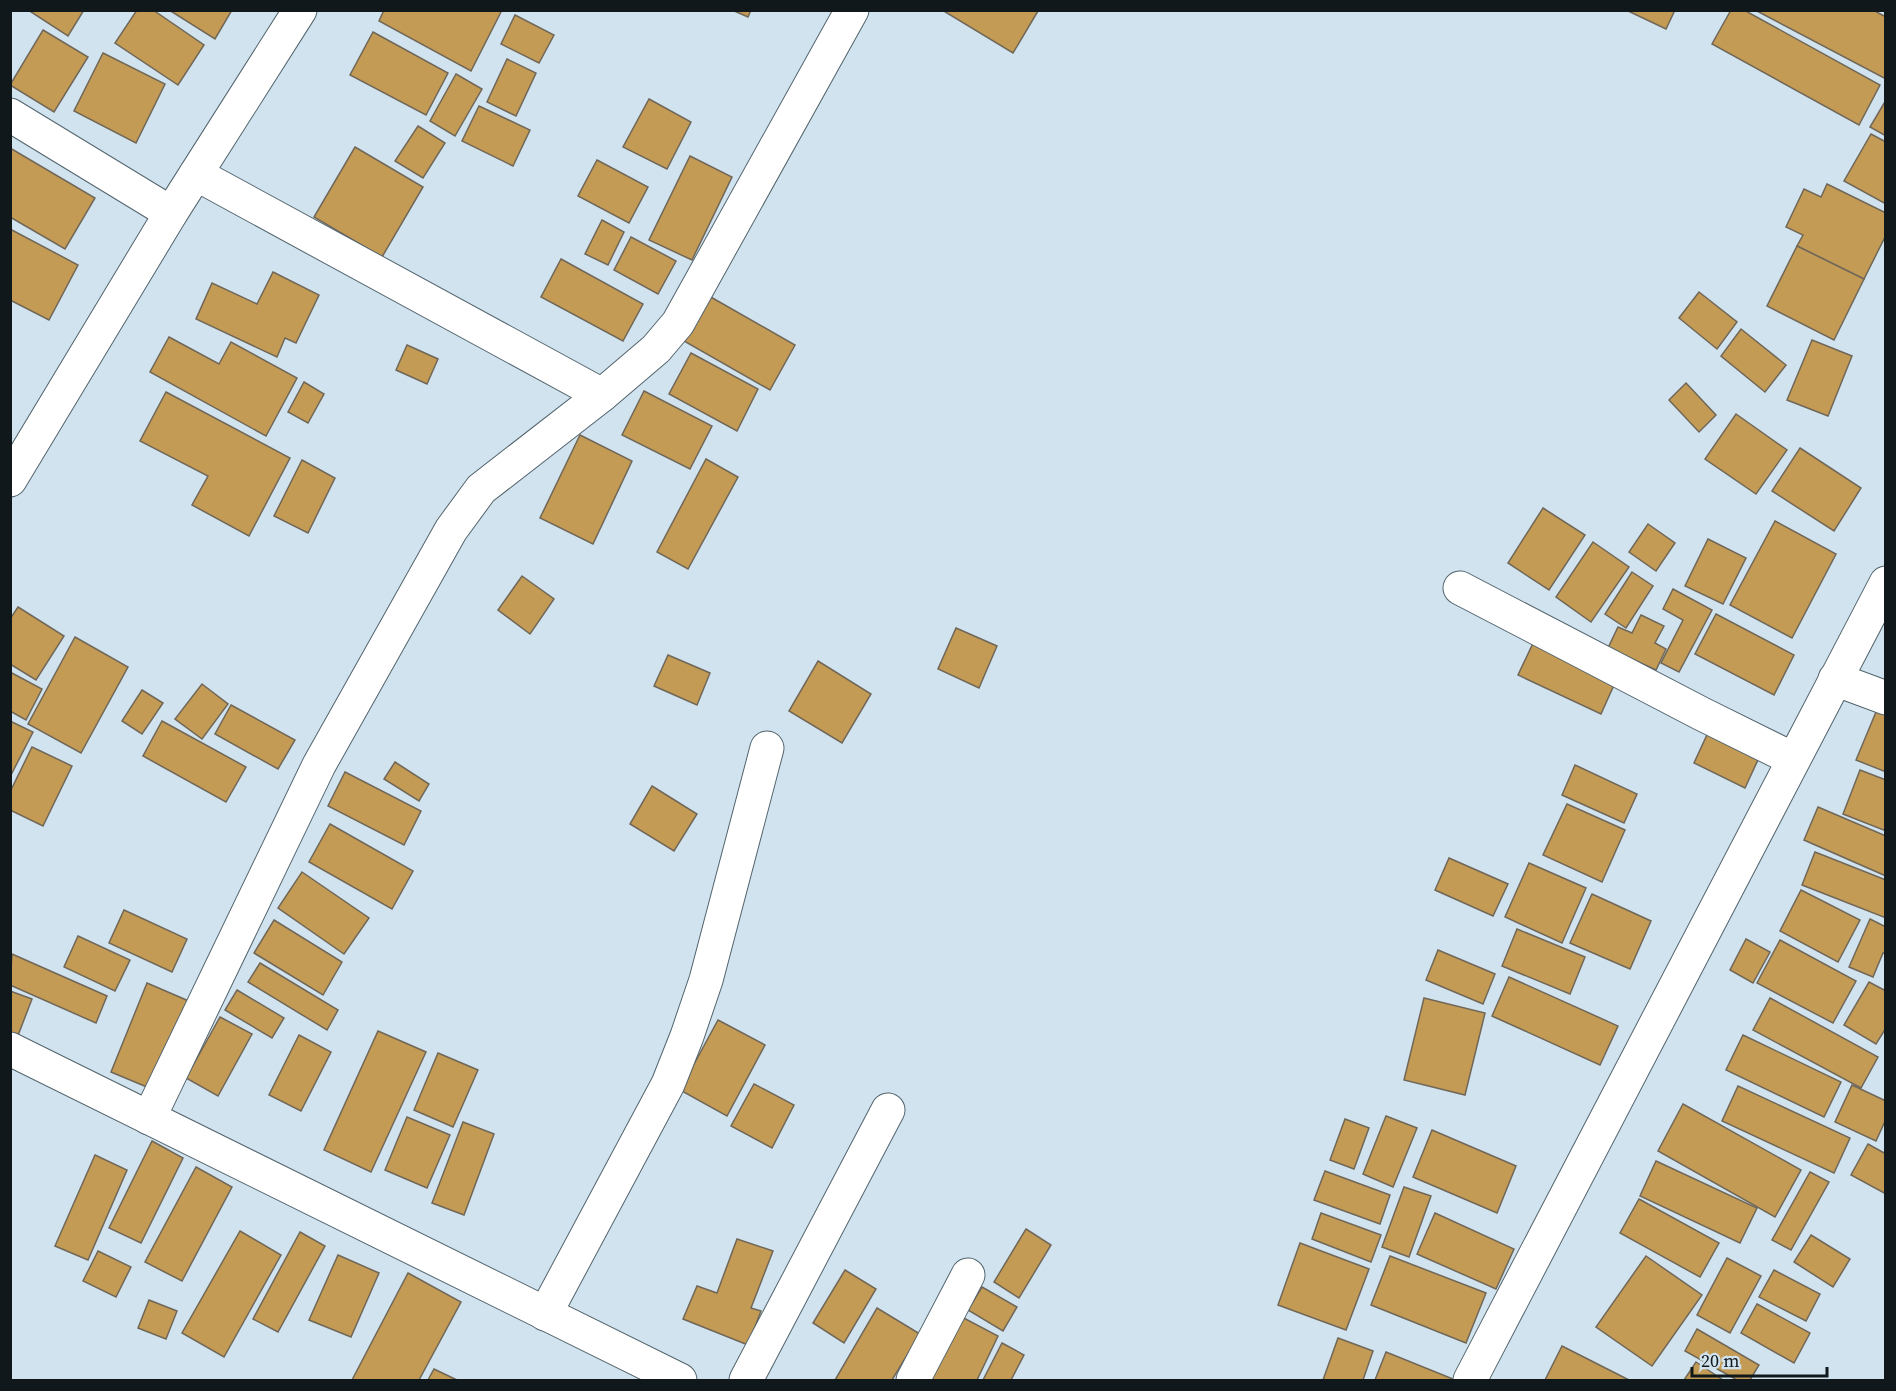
<svg xmlns="http://www.w3.org/2000/svg" width="1896" height="1391" font-family="'Source Serif 4',serif">
<style>
.building{fill:#c49b55;stroke:#706758;stroke-width:1.5}
.lines{fill:none;stroke-linecap:round;stroke-linejoin:round}
.street-casing{stroke:#53646d;stroke-width:35}
.street{stroke:#fff;stroke-width:33}
</style>
<rect width="100%" height="100%" fill="#d0e3ee"/>
<g class="building">
<polygon points="28,10 84,10 68,36"/>
<polygon points="137,10 153,10 204,45 178,85 115,43"/>
<polygon points="169,10 232,10 215,39"/>
<polygon points="384,10 502,10 471,71 379,21"/>
<polygon points="732,10 751,10 748,17"/>
<polygon points="942,10 1037,10 1038,11 1013,53"/>
<polygon points="1626,10 1675,10 1666,29"/>
<polygon points="1731,10 1744,10 1880,85 1859,125 1712,44"/>
<polygon points="1755,10 1873,10 1886,17 1886,79"/>
<polygon points="515,15 554,35 539,63 501,44"/>
<polygon points="43,30 88,57 54,112 10,85"/>
<polygon points="373,32 448,73 426,115 350,75"/>
<polygon points="103,53 165,84 136,143 74,111"/>
<polygon points="507,59 536,73 516,116 487,102"/>
<polygon points="456,74 482,89 455,136 430,121"/>
<polygon points="649,99 691,122 667,169 623,147"/>
<polygon points="1886,100 1886,136 1870,127"/>
<polygon points="479,106 530,130 513,166 462,141"/>
<polygon points="418,126 445,143 423,178 395,161"/>
<polygon points="1871,134 1886,142 1886,204 1844,181"/>
<polygon points="355,147 423,187 382,257 314,217"/>
<polygon points="10,148 95,198 65,249 10,217"/>
<polygon points="690,156 732,177 692,260 649,240"/>
<polygon points="597,160 648,187 629,223 578,196"/>
<polygon points="1827,184 1886,213 1886,235 1864,279 1797,246 1803,235 1786,227 1804,189 1821,197"/>
<polygon points="602,220 624,232 608,265 585,254"/>
<polygon points="10,229 78,265 49,320 10,300"/>
<polygon points="631,237 676,261 658,294 614,270"/>
<polygon points="1797,246 1864,279 1834,340 1767,306"/>
<polygon points="561,259 643,304 623,341 541,297"/>
<polygon points="273,272 319,295 296,343 285,338 277,357 196,319 212,283 257,304"/>
<polygon points="1699,292 1737,322 1717,349 1679,318"/>
<polygon points="709,296 795,345 770,390 684,341"/>
<polygon points="1741,329 1786,365 1765,392 1721,356"/>
<polygon points="169,337 219,364 231,342 297,378 266,436 150,372"/>
<polygon points="1812,340 1852,356 1828,416 1787,400"/>
<polygon points="407,345 438,359 427,384 396,370"/>
<polygon points="691,353 758,389 737,431 669,394"/>
<polygon points="304,382 324,394 308,423 288,412"/>
<polygon points="1686,383 1716,415 1699,432 1669,400"/>
<polygon points="644,391 712,426 690,469 622,435"/>
<polygon points="166,392 290,458 249,536 192,505 208,476 140,441"/>
<polygon points="1736,414 1787,450 1756,494 1705,459"/>
<polygon points="580,435 632,461 593,544 540,518"/>
<polygon points="1800,448 1861,488 1834,531 1772,491"/>
<polygon points="706,459 738,477 688,569 657,552"/>
<polygon points="302,460 335,478 308,533 274,516"/>
<polygon points="1543,508 1585,535 1549,590 1508,563"/>
<polygon points="1775,521 1836,554 1792,638 1730,605"/>
<polygon points="1648,524 1675,543 1656,571 1629,552"/>
<polygon points="1708,539 1746,558 1723,604 1685,586"/>
<polygon points="1593,542 1629,567 1591,622 1556,597"/>
<polygon points="1632,572 1653,586 1626,628 1605,614"/>
<polygon points="522,576 554,599 530,634 498,610"/>
<polygon points="1673,589 1712,610 1679,672 1661,663 1683,620 1663,609"/>
<polygon points="18,607 64,636 36,680 10,664 10,619"/>
<polygon points="1716,614 1794,655 1774,695 1695,654"/>
<polygon points="1641,615 1664,626 1655,643 1666,649 1656,670 1608,648 1618,627 1632,633"/>
<polygon points="956,628 997,646 979,688 938,669"/>
<polygon points="75,637 128,667 81,753 28,724"/>
<polygon points="1536,637 1618,676 1601,714 1518,675"/>
<polygon points="668,655 710,673 697,705 654,686"/>
<polygon points="818,661 871,694 842,743 789,711"/>
<polygon points="10,672 42,689 26,720 10,711"/>
<polygon points="202,684 228,704 202,739 175,719"/>
<polygon points="142,690 163,703 142,734 122,721"/>
<polygon points="1881,700 1886,702 1886,772 1856,760"/>
<polygon points="231,705 295,740 278,769 215,734"/>
<polygon points="10,721 33,732 10,777"/>
<polygon points="162,721 246,767 226,802 143,756"/>
<polygon points="1712,724 1763,749 1745,788 1694,763"/>
<polygon points="32,747 72,766 43,826 10,810 10,792"/>
<polygon points="395,762 429,784 419,801 384,779"/>
<polygon points="1575,765 1637,794 1624,823 1562,795"/>
<polygon points="1860,770 1886,780 1886,831 1843,814"/>
<polygon points="345,772 421,811 404,845 328,806"/>
<polygon points="652,786 697,814 674,851 630,824"/>
<polygon points="1567,804 1625,830 1602,882 1543,855"/>
<polygon points="1818,807 1886,836 1886,876 1804,840"/>
<polygon points="330,824 413,871 392,909 309,862"/>
<polygon points="1815,852 1886,880 1886,918 1802,885"/>
<polygon points="1449,858 1508,884 1493,916 1435,890"/>
<polygon points="1529,863 1586,888 1562,943 1505,917"/>
<polygon points="302,872 369,918 344,954 278,908"/>
<polygon points="1801,890 1860,920 1838,962 1780,931"/>
<polygon points="1592,894 1651,921 1630,969 1570,943"/>
<polygon points="124,910 187,939 172,972 109,943"/>
<polygon points="1870,919 1886,927 1886,954 1883,953 1873,977 1849,967"/>
<polygon points="274,920 342,962 323,995 254,953"/>
<polygon points="1517,929 1585,957 1570,994 1502,966"/>
<polygon points="78,936 130,960 115,991 64,967"/>
<polygon points="1746,939 1770,952 1753,983 1730,970"/>
<polygon points="1780,940 1856,981 1833,1023 1757,983"/>
<polygon points="1438,950 1495,974 1483,1004 1426,980"/>
<polygon points="12,954 107,996 96,1023 10,985"/>
<polygon points="260,963 338,1010 327,1030 248,982"/>
<polygon points="1509,977 1618,1026 1600,1065 1492,1016"/>
<polygon points="1869,982 1886,991 1886,1028 1876,1044 1844,1025"/>
<polygon points="147,983 191,1002 154,1090 111,1072"/>
<polygon points="237,990 284,1018 272,1038 225,1010"/>
<polygon points="10,991 32,999 17,1038 10,1036"/>
<polygon points="1424,998 1485,1013 1465,1095 1404,1080"/>
<polygon points="1770,998 1878,1057 1861,1088 1753,1030"/>
<polygon points="220,1017 252,1034 218,1096 186,1078"/>
<polygon points="718,1020 765,1045 727,1116 680,1090"/>
<polygon points="378,1031 426,1052 371,1172 324,1150"/>
<polygon points="299,1035 331,1052 301,1111 269,1095"/>
<polygon points="1743,1035 1841,1082 1824,1117 1726,1070"/>
<polygon points="438,1053 478,1070 453,1127 414,1110"/>
<polygon points="754,1084 794,1105 772,1148 731,1126"/>
<polygon points="1852,1085 1886,1101 1886,1119 1876,1141 1835,1122"/>
<polygon points="1738,1086 1850,1138 1834,1173 1722,1121"/>
<polygon points="1683,1104 1801,1170 1775,1217 1658,1151"/>
<polygon points="1386,1116 1417,1128 1393,1187 1363,1174"/>
<polygon points="407,1117 450,1135 427,1188 385,1170"/>
<polygon points="1345,1119 1369,1128 1354,1169 1330,1160"/>
<polygon points="463,1122 494,1134 464,1215 432,1203"/>
<polygon points="1432,1130 1516,1166 1497,1213 1413,1177"/>
<polygon points="152,1141 183,1158 141,1243 109,1228"/>
<polygon points="1868,1144 1886,1154 1886,1194 1851,1175"/>
<polygon points="95,1155 127,1170 88,1260 55,1246"/>
<polygon points="1656,1161 1757,1208 1740,1243 1640,1196"/>
<polygon points="196,1167 232,1187 182,1281 145,1262"/>
<polygon points="1325,1171 1390,1195 1380,1224 1314,1200"/>
<polygon points="1810,1172 1829,1182 1791,1250 1772,1240"/>
<polygon points="1404,1187 1431,1196 1409,1257 1382,1247"/>
<polygon points="1639,1199 1719,1243 1700,1277 1620,1233"/>
<polygon points="1321,1213 1381,1235 1371,1262 1312,1239"/>
<polygon points="1435,1213 1514,1249 1496,1289 1417,1254"/>
<polygon points="1026,1229 1051,1245 1019,1298 994,1282"/>
<polygon points="240,1231 281,1255 224,1357 182,1333"/>
<polygon points="300,1232 325,1246 278,1332 253,1319"/>
<polygon points="1811,1235 1850,1259 1833,1287 1794,1262"/>
<polygon points="737,1239 773,1251 751,1308 761,1311 748,1345 683,1319 697,1286 717,1293"/>
<polygon points="1300,1243 1369,1269 1346,1330 1278,1305"/>
<polygon points="98,1251 131,1267 116,1297 83,1281"/>
<polygon points="338,1255 379,1273 351,1337 309,1320"/>
<polygon points="1390,1256 1486,1293 1466,1343 1371,1305"/>
<polygon points="1646,1256 1702,1295 1652,1366 1596,1327"/>
<polygon points="1727,1258 1761,1276 1730,1333 1697,1315"/>
<polygon points="845,1270 876,1289 844,1343 813,1323"/>
<polygon points="1774,1270 1820,1294 1806,1321 1759,1297"/>
<polygon points="408,1273 461,1302 419,1380 352,1380"/>
<polygon points="982,1287 1017,1307 1003,1331 968,1310"/>
<polygon points="149,1300 177,1311 166,1339 138,1328"/>
<polygon points="1757,1304 1810,1333 1794,1363 1741,1333"/>
<polygon points="877,1308 920,1334 892,1380 835,1380"/>
<polygon points="958,1315 998,1336 977,1380 929,1380"/>
<polygon points="1697,1329 1759,1365 1750,1380 1737,1380 1685,1351"/>
<polygon points="1338,1338 1373,1351 1363,1380 1323,1380"/>
<polygon points="1002,1343 1024,1355 1011,1380 983,1380"/>
<polygon points="1562,1346 1629,1380 1545,1380"/>
<polygon points="1386,1352 1453,1379 1452,1380 1375,1380"/>
<polygon points="1696,1362 1723,1380 1684,1380"/>
<polygon points="434,1369 457,1380 428,1380"/>
</g>
<g class="lines">
<g class="street-casing">
<g id="street">
<polyline points="10,115 171,213"/>
<polyline points="196,174 602,395"/>
<polyline points="10,480 171,213 300,10"/>
<polyline points="1460,588 1702,714 1793,759"/>
<polyline points="1835,679 1886,698"/>
<polyline points="10,1049 680,1380"/>
<polyline points="149,1118 319,765 451,530 481,489 602,395 656,349 678,323 852,10"/>
<polyline points="545,1314 668,1084 687,1036 706,980 767,748"/>
<polyline points="746,1380 888,1110"/>
<polyline points="913,1380 968,1275"/>
<polyline points="1470,1380 1886,583"/>
</g>
</g>
<use href="#street" class="street"/>
</g>
<rect width="1896" height="1391" fill="none" stroke="#11181b" stroke-width="24"/>
<path d="M1692 1367v9h135v-9" fill="none" stroke="#11181b" stroke-width="3"/>
<text x="1701" y="1367" font-size="18" fill="#11181b" stroke="#d0e3ee" stroke-width="4.5" paint-order="stroke">20 m</text>
</svg>
